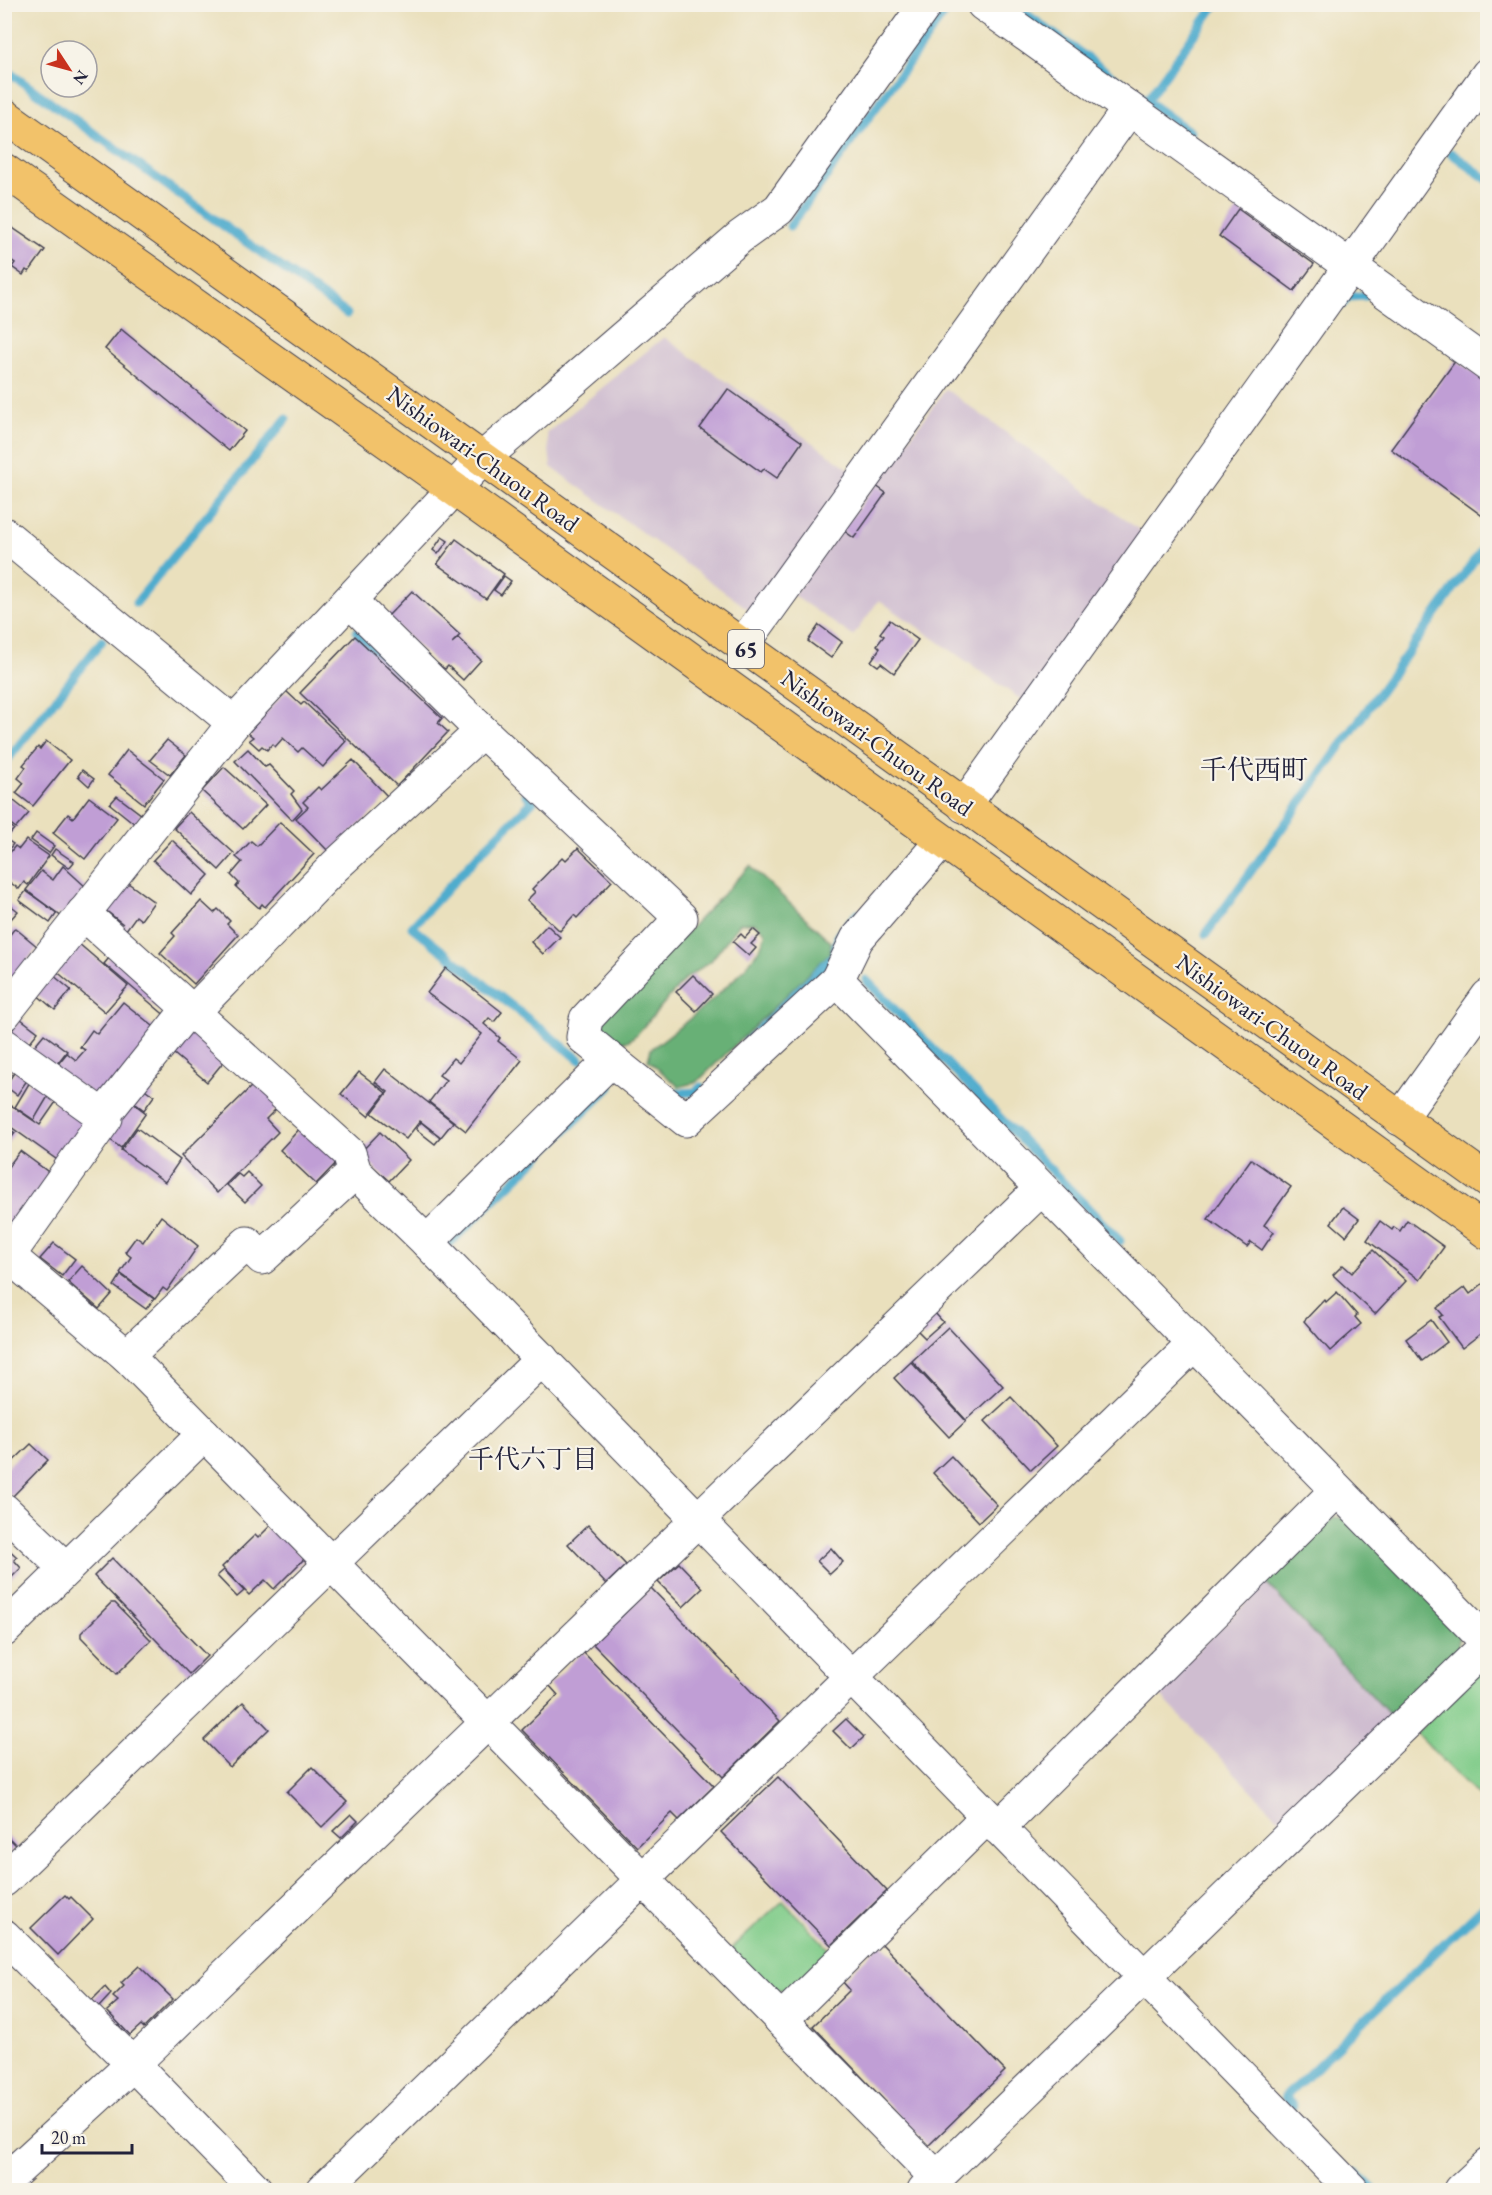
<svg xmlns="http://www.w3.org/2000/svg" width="1492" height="2195" font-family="'EB Garamond','Noto Serif JP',serif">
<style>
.industrial{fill:#cfbdd0}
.green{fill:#81cc8a;stroke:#527762;stroke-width:1.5}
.forest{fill:#68b076;stroke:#456958;stroke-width:1.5}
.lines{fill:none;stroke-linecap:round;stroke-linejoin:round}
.stream{stroke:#4faccd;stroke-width:9}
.building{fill:#c09ed5}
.minor-casing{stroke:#403e4e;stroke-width:35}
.tertiary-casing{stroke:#403e4e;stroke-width:35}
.primary-casing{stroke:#403e4e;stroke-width:35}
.minor{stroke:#fff;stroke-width:33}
.tertiary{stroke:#fff;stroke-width:33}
.primary{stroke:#f2c26a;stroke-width:33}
.labels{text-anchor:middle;stroke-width:4.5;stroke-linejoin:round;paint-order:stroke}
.shield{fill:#f7f3e8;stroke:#62616f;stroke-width:1.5}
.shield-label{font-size:22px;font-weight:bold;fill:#22223b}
.street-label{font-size:24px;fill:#22223b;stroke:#f7f3e8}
.neighbourhood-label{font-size:26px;fill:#22223b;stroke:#f7f3e8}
.quarter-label{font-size:27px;fill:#22223b;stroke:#f7f3e8}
</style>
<rect width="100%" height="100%" fill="#f7f3e8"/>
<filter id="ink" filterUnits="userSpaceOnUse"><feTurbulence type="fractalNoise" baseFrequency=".0167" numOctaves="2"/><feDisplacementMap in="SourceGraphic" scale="12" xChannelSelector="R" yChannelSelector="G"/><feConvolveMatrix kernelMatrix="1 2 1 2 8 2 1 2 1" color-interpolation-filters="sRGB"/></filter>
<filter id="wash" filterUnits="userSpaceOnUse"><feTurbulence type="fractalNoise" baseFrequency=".008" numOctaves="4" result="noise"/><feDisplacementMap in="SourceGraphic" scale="24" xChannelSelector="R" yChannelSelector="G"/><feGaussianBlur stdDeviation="1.35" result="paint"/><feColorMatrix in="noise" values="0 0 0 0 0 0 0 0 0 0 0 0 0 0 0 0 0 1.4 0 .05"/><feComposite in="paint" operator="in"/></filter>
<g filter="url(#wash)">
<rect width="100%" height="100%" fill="#eae0bd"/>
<g class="industrial">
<polygon points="664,337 855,473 754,613 551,467 547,433"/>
<polygon points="946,389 1145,534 1026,703 879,600 853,636 793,595"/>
<polygon points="1266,1583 1392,1717 1282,1822 1156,1691"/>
</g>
<g class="green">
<polygon points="1487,1671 1487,1805 1416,1733 1478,1673"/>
<polygon points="783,1901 830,1950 789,1991 771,1990 731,1949"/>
</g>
<g class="forest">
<path d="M 750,866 L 831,942 L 830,953 L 697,1082 L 679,1087 L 648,1060 L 651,1049 C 675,1031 766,962 765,932 L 755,923 L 740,923 L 711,961 L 685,979 L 637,1034 L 628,1041 L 614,1042 L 606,1037 L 603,1019 Z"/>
<polygon points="1334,1517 1352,1519 1459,1633 1458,1654 1392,1717 1266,1583"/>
</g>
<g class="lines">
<g class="stream">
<polyline points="1012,4 1190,132"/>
<polyline points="4,69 347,314"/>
<polyline points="1147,100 1216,4"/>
<polyline points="1451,153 1488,180"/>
<polyline points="790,226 948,8 966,5"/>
<polyline points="1343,304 1348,297 1365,296"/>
<polyline points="136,603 286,419"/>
<polyline points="357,632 399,672"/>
<polyline points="4,764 102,641"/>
<polyline points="526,794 533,801 481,852 412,927 580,1060"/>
<polyline points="1206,934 1488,541"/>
<polyline points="866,980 1120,1241"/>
<polyline points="747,1042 835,954 838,935 857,914"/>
<polyline points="678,1093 696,1092 701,1087"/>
<polyline points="450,1243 610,1087"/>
<polyline points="1293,2106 1285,2097 1488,1902"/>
<polyline points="1357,2173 1374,2190"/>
</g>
</g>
<g id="blocks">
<g class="building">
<polygon points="1238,209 1314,264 1294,291 1219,236"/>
<polygon points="4,216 10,220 7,224 45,250 29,272 26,270 23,275 12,267 15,263 4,255"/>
<polygon points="121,329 245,431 229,451 105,349"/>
<polygon points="1456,360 1488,383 1488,520 1391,449"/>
<polygon points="728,389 802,442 777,478 764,469 761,472 700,428"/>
<polygon points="876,486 886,493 854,538 843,530"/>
<polygon points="442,537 448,541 438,554 433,550"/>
<polygon points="456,539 504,574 486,599 437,564"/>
<polygon points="504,576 511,581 501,595 494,590"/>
<polygon points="412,591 460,635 452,643 458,638 481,660 463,680 448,666 445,669 435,662 387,617"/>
<polygon points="890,620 918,640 894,673 881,663 878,666 871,661 880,648 877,645 884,636 880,633"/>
<polygon points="819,625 842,642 831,658 808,641"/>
<polygon points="355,636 442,718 438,723 448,732 397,786 300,693"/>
<polygon points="286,691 301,705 304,702 346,741 323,767 302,748 298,752 283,738 275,747 272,744 267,750 262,746 259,749 249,740 253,737 248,733"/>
<polygon points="167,740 186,755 170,775 150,760"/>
<polygon points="46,741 70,760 33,806 16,793 24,783 18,778 26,767 23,765 38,747 40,749"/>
<polygon points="248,749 265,767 269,765 294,791 291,794 302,809 292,820 235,761"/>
<polygon points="127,750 164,779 144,804 108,775"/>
<polygon points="353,760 388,797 330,853 296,818 308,807 303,802 318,787 321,790"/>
<polygon points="224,767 266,805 243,829 202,791"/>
<polygon points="82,770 94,779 89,786 78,776"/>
<polygon points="4,793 29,813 16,828 4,819"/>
<polygon points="117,796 142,815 135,824 110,804"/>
<polygon points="89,797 117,818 85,859 53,833 68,814 73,818"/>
<polygon points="189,812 234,853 219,870 174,828"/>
<polygon points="4,821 14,829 4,841"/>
<polygon points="280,822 314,854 265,907 262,904 259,908 236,887 239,883 231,875 242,862 236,857 251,841 257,846"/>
<polygon points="36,833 54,846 49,853 31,840"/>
<polygon points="7,840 13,844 4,855 4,843"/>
<polygon points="26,840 49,856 28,885 24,882 19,889 4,878 4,860 15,846 19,849"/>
<polygon points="172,840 209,875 191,895 153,860"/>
<polygon points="578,848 612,881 577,918 574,915 560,931 527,900 535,892 532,889 563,857 566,860"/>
<polygon points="55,849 74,862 69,868 51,855"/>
<polygon points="63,866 87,888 62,917 26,890 41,871 53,880"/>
<polygon points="124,880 154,902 141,920 136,916 126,930 103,910 123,924 104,909"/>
<polygon points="26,891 57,913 50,923 19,900"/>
<polygon points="5,901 18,911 11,919 5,914"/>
<polygon points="201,901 214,913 218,909 230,921 227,924 238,935 194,984 160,953 175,936 172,933"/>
<polygon points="547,925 560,937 543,954 531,942"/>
<polygon points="15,928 38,947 4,989 4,942"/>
<polygon points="753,929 760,935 751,944 756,948 749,956 733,942 741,934 745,938"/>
<polygon points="78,943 128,986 105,1012 55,970"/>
<polygon points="114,952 177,1005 167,1017 104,964"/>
<polygon points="446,968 502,1012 494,1022 489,1018 484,1024 500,1038 498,1041 522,1060 466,1131 429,1102 446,1080 439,1075 453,1058 459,1063 482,1034 427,993"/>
<polygon points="53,975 71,990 55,1010 36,994"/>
<polygon points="693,975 712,994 696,1011 676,992"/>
<polygon points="123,1002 158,1030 103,1100 53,1070 67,1053 76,1060 85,1050 80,1047 92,1030 97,1034"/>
<polygon points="21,1019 38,1032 25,1048 8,1035"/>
<polygon points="190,1021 229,1055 207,1082 167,1048"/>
<polygon points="44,1034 67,1051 53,1069 30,1051"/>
<polygon points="20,1064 32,1073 17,1095 5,1086"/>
<polygon points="385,1069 453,1122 441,1137 420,1121 406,1139 372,1113 388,1092 375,1082"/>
<polygon points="359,1072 386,1093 368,1116 341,1094"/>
<polygon points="34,1075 53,1088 34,1120 15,1107"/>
<polygon points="259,1079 282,1103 266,1119 278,1132 217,1193 181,1156"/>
<polygon points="142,1087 154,1096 144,1110 132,1101"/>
<polygon points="60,1096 95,1119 63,1164 4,1122 4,1117 12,1106 40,1125"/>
<polygon points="129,1100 146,1113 121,1148 104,1135"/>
<polygon points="421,1122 440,1138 435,1144 416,1129"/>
<polygon points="304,1124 340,1159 316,1184 280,1150"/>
<polygon points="4,1126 15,1133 4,1148"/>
<polygon points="137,1128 180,1160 165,1182 121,1150"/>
<polygon points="380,1132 409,1160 389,1181 359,1154"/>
<polygon points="20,1151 55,1177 4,1240 4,1172"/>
<polygon points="1251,1159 1291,1187 1264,1225 1274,1232 1262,1250 1251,1242 1247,1247 1208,1219"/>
<polygon points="247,1172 261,1186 245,1202 227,1185 238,1174 242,1177"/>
<polygon points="1343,1207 1359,1219 1346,1236 1331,1223"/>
<polygon points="161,1216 198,1246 167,1291 163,1288 155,1299 120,1273 131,1257 125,1252 136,1237 143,1242"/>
<polygon points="1407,1220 1444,1247 1420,1280 1367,1240 1380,1221 1392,1230 1394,1227 1400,1231"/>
<polygon points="54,1243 75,1259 62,1276 40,1259"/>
<polygon points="1373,1250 1406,1281 1375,1314 1333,1275 1343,1265 1352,1273"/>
<polygon points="82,1266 112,1294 99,1309 68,1282"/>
<polygon points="121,1275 154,1299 146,1309 114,1286"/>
<polygon points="1486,1281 1488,1328 1462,1348 1439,1317 1443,1315 1437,1308 1465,1287 1470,1294"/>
<polygon points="1337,1292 1357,1315 1355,1317 1361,1324 1330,1351 1304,1321 1324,1300 1326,1302"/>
<polygon points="934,1312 943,1322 925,1338 916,1329"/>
<polygon points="1431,1320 1447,1342 1422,1361 1406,1339"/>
<polygon points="948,1327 1003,1386 966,1420 912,1361"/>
<polygon points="911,1362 966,1421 949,1437 894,1378"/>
<polygon points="1011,1397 1057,1446 1031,1470 985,1421"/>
<polygon points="31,1444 48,1460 12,1497 4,1489 4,1470"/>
<polygon points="951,1456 997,1505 979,1522 933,1473"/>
<polygon points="271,1525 304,1559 274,1589 265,1580 249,1595 222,1567 255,1535 258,1538"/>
<polygon points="588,1525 626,1565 606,1584 568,1544"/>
<polygon points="4,1545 17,1557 14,1560 21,1568 4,1585"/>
<polygon points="831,1548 843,1562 830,1574 817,1561"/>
<polygon points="112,1558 207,1656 189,1674 94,1576"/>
<polygon points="679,1563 703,1588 683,1607 658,1582"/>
<polygon points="224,1570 244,1591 237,1597 217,1576"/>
<polygon points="651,1588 780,1721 723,1777 593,1644"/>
<polygon points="111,1603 115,1603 151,1640 117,1674 81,1637 81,1633"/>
<polygon points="583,1652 714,1786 679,1820 672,1813 637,1847 522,1730 558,1695 549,1685"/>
<polygon points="243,1702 269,1729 230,1767 204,1740"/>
<polygon points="846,1719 864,1737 851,1749 833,1731"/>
<polygon points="312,1767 347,1802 322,1827 287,1792"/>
<polygon points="778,1777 887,1891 831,1945 721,1832"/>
<polygon points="351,1814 358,1821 341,1838 333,1831"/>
<polygon points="4,1833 17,1846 4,1858"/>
<polygon points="65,1895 69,1899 71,1897 93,1919 58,1955 31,1928"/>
<polygon points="881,1943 1005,2071 928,2146 813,2026 850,1990 842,1981"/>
<polygon points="139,1966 173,1999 144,2028 141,2025 130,2035 107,2011 118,2001 113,1997 124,1986 121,1983"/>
<polygon points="105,1987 111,1994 99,2007 92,2000"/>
</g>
</g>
</g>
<g filter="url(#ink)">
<use href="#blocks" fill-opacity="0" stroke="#403e4e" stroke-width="1.5"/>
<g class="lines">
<g class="minor-casing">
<g id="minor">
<polyline points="983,4 1488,365"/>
<polyline points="482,459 740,237 779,209 926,4"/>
<polyline points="350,601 482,731 681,918 586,1019 583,1037 611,1060"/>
<polyline points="742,646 1129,109"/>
<polyline points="964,806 1488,74"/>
<polyline points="83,913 349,1153 355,1172 427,1242 1352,2190"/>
<polyline points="837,980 1488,1643"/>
<polyline points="194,1011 335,866 482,731"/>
<polyline points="4,1014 234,723"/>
<polyline points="4,1045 103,1116"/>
<polyline points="1400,1119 1488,996"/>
<polyline points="427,1242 611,1060 686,1120 837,980 857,939 942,841"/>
<polyline points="4,1252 127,1356 937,2178"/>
<polyline points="4,1262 106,1118 103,1116 190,1007"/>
<polyline points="127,1356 247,1243 262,1258 355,1172"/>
<polyline points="4,1510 66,1569"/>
<polyline points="4,1630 204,1434"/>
<polyline points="998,1828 1337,1490"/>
<polyline points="4,1880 542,1359"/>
<polyline points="4,1936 133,2064 256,2190"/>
<polyline points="781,2020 987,1817"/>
<polyline points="4,2182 133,2064 1041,1189"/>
<polyline points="323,2190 1194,1344"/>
<polyline points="924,2190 1488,1644"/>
<polyline points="1461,2190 1488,2165"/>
</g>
</g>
<g class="tertiary-casing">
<polyline id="tertiary" points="4,534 234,723 482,459"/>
</g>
<g class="primary-casing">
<g id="primary">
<polyline points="4,115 1488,1181"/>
<polyline points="4,170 454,489 1488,1233"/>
</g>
</g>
<use href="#minor" class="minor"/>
<use href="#tertiary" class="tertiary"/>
<use href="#primary" class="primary"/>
</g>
</g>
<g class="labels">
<rect class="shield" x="728" y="630" width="36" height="38" rx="4.5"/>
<g class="shield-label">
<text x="746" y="657">65</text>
</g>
<g class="street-label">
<text transform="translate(483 459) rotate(36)" y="8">Nishiowari-Chuou Road</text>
<text transform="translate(877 743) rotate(36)" y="8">Nishiowari-Chuou Road</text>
<text transform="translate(1272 1027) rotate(36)" y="8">Nishiowari-Chuou Road</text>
</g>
<g class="neighbourhood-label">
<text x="533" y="1468">千代六丁目</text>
</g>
<g class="quarter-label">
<text x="1254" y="779">千代西町</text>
</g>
</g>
<rect width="1492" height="2195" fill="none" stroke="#f7f3e8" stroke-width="24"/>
<g transform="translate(69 69) rotate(126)"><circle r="28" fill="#f7f3e8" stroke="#a29fa3" stroke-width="1.5"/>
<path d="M0-4.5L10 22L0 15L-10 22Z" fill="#c8321e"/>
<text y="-9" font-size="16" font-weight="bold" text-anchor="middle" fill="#22223b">N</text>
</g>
<path d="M42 2144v9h90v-9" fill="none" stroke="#22223b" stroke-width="3"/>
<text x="51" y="2144" font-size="18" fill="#22223b" stroke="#f7f3e8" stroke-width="4.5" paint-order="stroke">20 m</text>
</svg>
